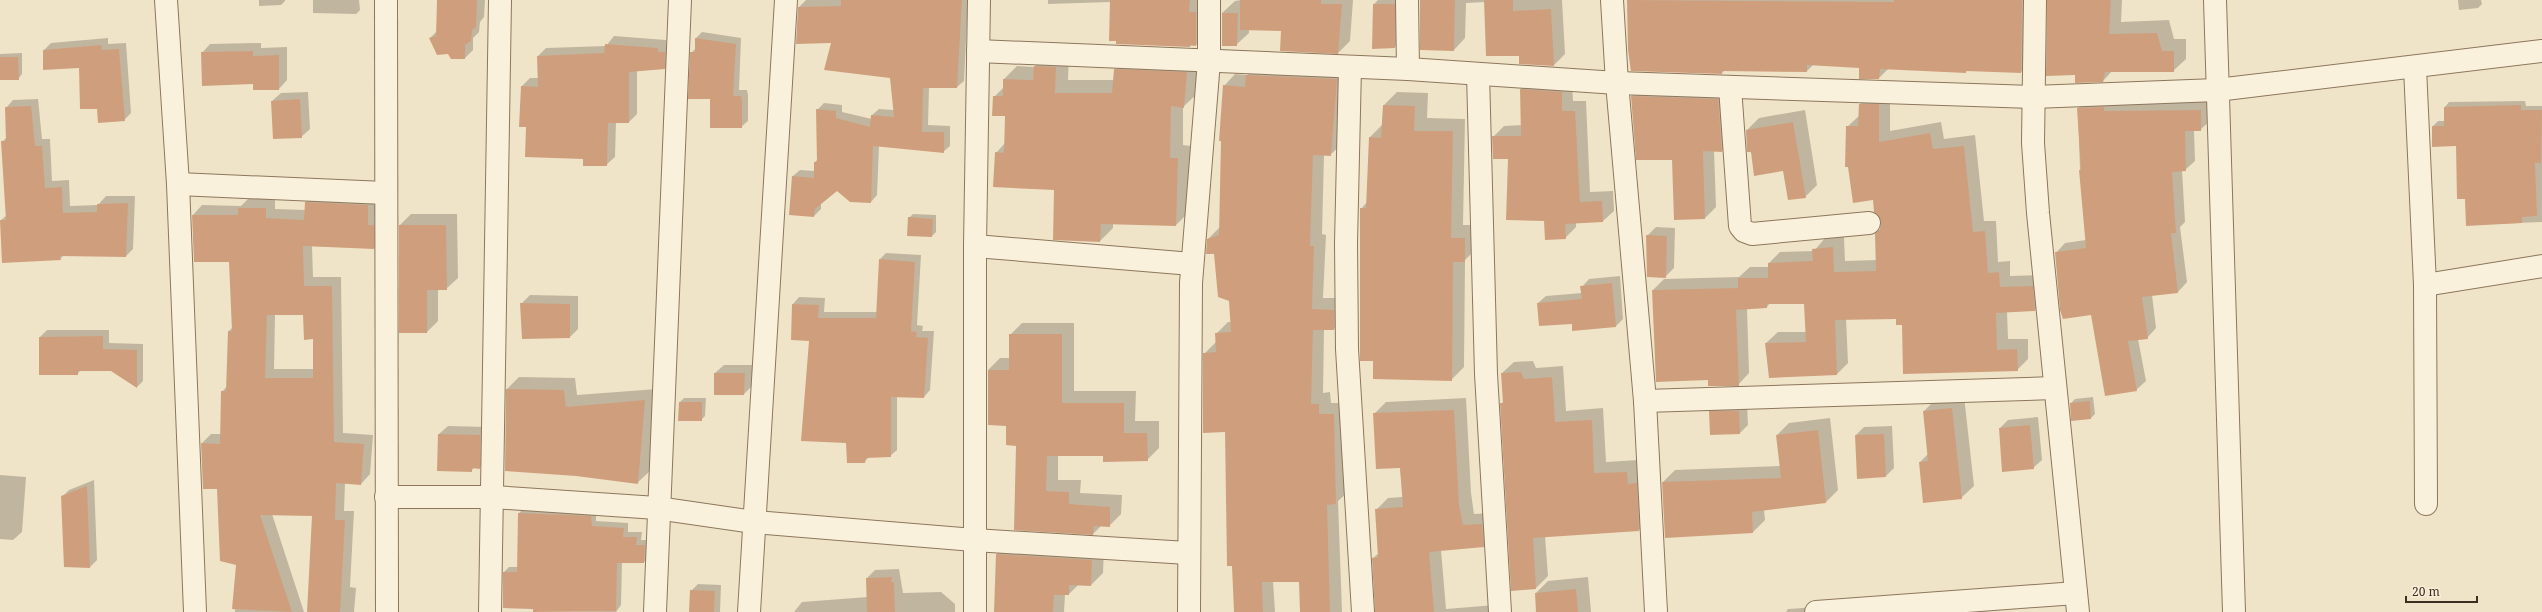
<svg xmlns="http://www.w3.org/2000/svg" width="2542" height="612" font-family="'Noto Serif',serif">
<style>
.shadow{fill:#0003;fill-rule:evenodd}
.building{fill:#cf9f7d;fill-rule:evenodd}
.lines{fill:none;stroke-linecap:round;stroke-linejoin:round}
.street-casing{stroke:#8d765c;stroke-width:24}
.street{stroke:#faf1dc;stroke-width:22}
</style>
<rect width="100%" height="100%" fill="#f0e4c8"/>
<g class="shadow">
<polygon points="259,0 285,0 285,1 281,5 259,6"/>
<polygon points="313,0 359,0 360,10 356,14 313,13"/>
<polygon points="438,0 485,0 484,17 480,22 479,32 473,38 473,50 465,58 448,53 430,38 437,31"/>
<polygon points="806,0 968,0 964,81 957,87 929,87 928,125 950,126 950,146 943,152 879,146 877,195 871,202 837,190 821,202 821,209 814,216 793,176 800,170 815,171 815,162 818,159 818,109 824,103 842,105 842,112 872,119 872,115 879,109 894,110 891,77 833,42 799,7"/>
<polygon points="1048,0 1200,0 1208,33 1196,45 1190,46 1111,2 1048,4"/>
<polygon points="1241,0 1353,0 1350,41 1338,53 1282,30 1249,29 1249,33 1236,45 1222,13 1235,1"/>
<polygon points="1378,0 1403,0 1403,39 1395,47 1374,4"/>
<polygon points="1421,0 1562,0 1565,54 1554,65 1520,63 1520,55 1485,2 1466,3 1465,38 1454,50"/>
<polygon points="1628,0 2035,0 2034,59 2021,72 1968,70 1966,72 1889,68 1879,78 1860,67 1814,64 1807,71 1725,70 1722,73 1631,70 1629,50"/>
<polygon points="2048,0 2122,0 2121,22 2169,20 2174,39 2186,39 2186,59 2173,71 2112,71 2103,81 2076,74"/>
<polygon points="2458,0 2481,0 2482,4 2478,8 2459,10"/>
<polygon points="702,32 741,38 739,90 747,90 748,95 748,121 741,127 711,98 691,53 696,48 696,38"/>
<polygon points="614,36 666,40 666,44 673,44 673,60 664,68 637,70 637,114 629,122 616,122 615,157 606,165 584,158 527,126 522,86 530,78 539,78 538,56 546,48 606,46"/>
<polygon points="108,38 108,44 126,43 131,113 124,120 98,108 80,67 44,50 51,43"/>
<polygon points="261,43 261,48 287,47 287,80 279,89 254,83 202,53 210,44"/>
<polygon points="22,53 22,74 18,79 0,79 0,54"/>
<polygon points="1048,53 1069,54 1068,80 1114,80 1115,70 1128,56 1200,60 1197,94 1183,107 1183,145 1191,146 1189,212 1176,225 1113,223 1113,228 1100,241 1055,189 996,153 1005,143 1006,115 994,97 1004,87 1004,79 1017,66 1034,67"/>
<polygon points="1259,64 1348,67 1342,144 1330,155 1324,155 1322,234 1326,235 1323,298 1345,298 1346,318 1334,329 1324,329 1323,393 1330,392 1331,403 1345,403 1348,492 1338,501 1342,612 1301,612 1300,581 1273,581 1275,612 1235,612 1226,431 1204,354 1216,342 1216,334 1228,322 1231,322 1230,300 1215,253 1208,239 1220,227 1224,86 1235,74 1247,75"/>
<polygon points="1532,79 1572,81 1573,101 1586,101 1590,192 1613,191 1614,211 1603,221 1576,223 1576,227 1565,238 1545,220 1509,158 1493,137 1504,126 1522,125 1521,89"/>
<polygon points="1643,85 1729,88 1733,139 1722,151 1714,150 1716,207 1705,218 1673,159 1632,96"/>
<polygon points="308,92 310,129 301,137 272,101 281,93"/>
<polygon points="1397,92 1428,93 1427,118 1465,119 1463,225 1478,225 1477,248 1465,260 1464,367 1451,380 1374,360 1361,209 1367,202 1370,137 1383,124 1384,105"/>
<polygon points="1871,93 1890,93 1890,131 1941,122 1944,139 1975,135 1984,221 1996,221 1998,262 2010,261 2010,276 2044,275 2046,299 2035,310 2007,311 2008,339 2028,339 2028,359 2017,370 1903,324 1897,318 1846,318 1848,363 1836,375 1766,343 1778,332 1806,332 1805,303 1770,303 1767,307 1747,308 1749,373 1738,385 1709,379 1653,290 1664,279 1739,277 1750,267 1769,267 1769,263 1780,252 1814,251 1825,238 1844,237 1845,261 1877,260 1882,221 1847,127 1860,115 1860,104"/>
<polygon points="38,99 42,139 50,139 52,181 69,180 70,206 98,205 106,196 135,196 133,249 126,256 64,255 60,259 1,220 7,215 2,142 7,137 6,108 13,100"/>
<polygon points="2087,99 2210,101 2210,121 2200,130 2194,130 2195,161 2185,170 2182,170 2185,222 2180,227 2187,282 2178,292 2152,295 2156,328 2147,338 2138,339 2146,381 2136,390 2056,253 2065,243 2086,240 2080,171 2078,108"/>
<polygon points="2525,101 2526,106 2542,106 2542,222 2467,225 2465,198 2457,145 2433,126 2438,121 2445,121 2445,107 2449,102"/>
<polygon points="1805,110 1817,185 1805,197 1784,170 1748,151 1747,130 1759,118"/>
<path d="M 315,193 L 377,196 L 383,239 L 374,248 L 312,246 L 313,277 L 341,277 L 343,433 L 373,435 L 370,474 L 361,484 L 345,483 L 344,511 L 354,511 L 350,587 L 356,588 L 354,612 L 308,612 L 313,515 L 272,514 L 304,612 L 235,612 L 237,565 L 218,488 L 202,443 L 211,434 L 221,434 L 222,392 L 227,386 L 229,331 L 233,327 L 230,261 L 195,261 L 193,215 L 202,205 L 241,206 L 248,199 L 275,199 L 275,209 L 306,210 L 306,202 ZM 275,314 L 304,314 L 314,338 L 314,369 L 274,369 Z"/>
<polygon points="411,214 457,214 458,278 446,289 438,289 438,321 427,332 400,225"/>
<polygon points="913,214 936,215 936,232 932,236 909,218"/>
<polygon points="1656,227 1675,228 1674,268 1665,277 1647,236"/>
<polygon points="886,253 921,255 917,325 923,326 922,331 934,331 930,390 924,397 897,396 897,450 890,456 869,457 864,462 847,442 810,340 792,339 793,304 799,297 825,298 824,312 878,312 880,259"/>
<polygon points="1620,276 1623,319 1616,326 1573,323 1538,303 1546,296 1582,293 1582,287 1589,279"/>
<polygon points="530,295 578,296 578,329 570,337 521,304"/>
<polygon points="1022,323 1074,323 1074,391 1136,391 1135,421 1159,421 1159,448 1147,460 1104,455 1058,455 1058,480 1081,480 1080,493 1122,495 1121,514 1109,526 1101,526 1093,534 1015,529 1017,445 988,370 1000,358 1010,358 1010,335"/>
<polygon points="47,330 109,330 109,343 143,344 143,381 137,387 111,370 81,370 77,374 40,374 40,337"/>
<polygon points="1533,361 1536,368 1563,366 1566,411 1603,408 1606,462 1638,460 1651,518 1639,530 1545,536 1548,576 1536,588 1512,590 1501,404 1504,401 1502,373 1514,362"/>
<polygon points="724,365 753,365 752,386 744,394 715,373"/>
<polygon points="519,377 575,378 577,395 657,389 650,471 637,483 507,389"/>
<polygon points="1964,396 1974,486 1961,498 1920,462 1928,454 1924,411 1936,399"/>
<polygon points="2093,397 2095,414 2091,418 2072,420 2071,403 2075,399"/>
<polygon points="684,398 706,398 705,416 701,420 680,402"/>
<polygon points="1466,398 1471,493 1474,514 1494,513 1495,535 1483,546 1441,550 1446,609 1495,605 1495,612 1376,612 1373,558 1379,553 1376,510 1388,498 1403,497 1400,467 1374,414 1386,402"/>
<polygon points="1719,403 1747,403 1748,425 1740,433 1710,412"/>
<polygon points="2038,417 2042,460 2033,468 2000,428 2008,420"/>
<polygon points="1830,418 1838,490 1826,502 1764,509 1765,520 1753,532 1663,482 1675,470 1781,466 1777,435 1789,423"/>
<polygon points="448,426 488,427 488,459 479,468 475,467 471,471 438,470 439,434"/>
<polygon points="1892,426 1894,468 1886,476 1856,435 1864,427"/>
<polygon points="0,475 26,477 22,532 13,540 0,539"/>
<polygon points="94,480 97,560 90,567 62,497 69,490"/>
<polygon points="524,508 596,511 596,521 628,523 628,532 642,532 641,540 650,540 649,557 644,562 622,562 621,605 616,612 534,611 534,608 504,572 509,567 518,567 519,513"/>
<polygon points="1009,542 1104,548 1103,573 1091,585 1079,584 1069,594 1065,594 1064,612 995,612 997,554"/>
<polygon points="899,569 903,593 941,592 955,604 955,612 794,612 802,602 868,597 867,578 875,570"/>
<polygon points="1588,577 1591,612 1537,612 1536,593 1548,581"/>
<polygon points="698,584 721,585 720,612 690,612 691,591"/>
<polygon points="1818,607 1826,612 1786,612 1788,609"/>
</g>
<g class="building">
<polygon points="437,0 477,0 476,27 472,30 471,41 465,45 465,59 451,59 448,54 437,55 429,38 436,36"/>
<polygon points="841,0 962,0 957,88 923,88 922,132 944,132 944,153 873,146 871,203 850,202 837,191 815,209 814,217 789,215 792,176 814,178 814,162 817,162 816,109 836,111 836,118 870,127 871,115 894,117 890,78 824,70 831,43 796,44 798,7 841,6"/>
<polygon points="1110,0 1190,0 1189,12 1196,12 1196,46 1190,45 1190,47 1116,44 1116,41 1109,41"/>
<polygon points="1240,0 1321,0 1321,4 1342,4 1338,54 1280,51 1281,31 1240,30"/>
<polygon points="1420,0 1455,0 1454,51 1420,50"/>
<polygon points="1484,0 1513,0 1513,11 1551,9 1554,66 1519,64 1519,56 1486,56"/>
<polygon points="1627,0 1894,2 1894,0 2022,0 2021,73 1966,71 1966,73 1880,69 1879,79 1859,79 1859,68 1807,65 1807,72 1722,71 1722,74 1631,71 1628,50"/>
<polygon points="2047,0 2111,0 2109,34 2157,33 2162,51 2174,51 2174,72 2105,72 2103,82 2075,83 2075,75 2046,76"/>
<polygon points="1373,4 1395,4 1395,48 1372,49"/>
<polygon points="1222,13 1238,13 1237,46 1222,46"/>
<polygon points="695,38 736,44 733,96 741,96 742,101 742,128 710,128 710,99 688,99 690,52 695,52"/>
<polygon points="605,44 658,48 658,52 665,52 665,69 629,72 629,123 608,123 607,166 583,166 583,159 525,157 526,127 519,127 521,86 538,87 537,56 604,53"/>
<polygon points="101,45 102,50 119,49 125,121 98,123 97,109 80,109 79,68 43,70 43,50"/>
<polygon points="253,51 253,56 279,55 279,90 253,90 253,84 202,86 201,52"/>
<polygon points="0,57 18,57 19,80 0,80"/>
<polygon points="1034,66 1056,67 1055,93 1112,93 1114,69 1187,72 1184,108 1171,106 1170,158 1178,158 1176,226 1101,224 1100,242 1053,240 1054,190 993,187 995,152 1004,153 1005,116 992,116 993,96 1003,96 1003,79 1033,80"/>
<polygon points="1246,75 1337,79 1331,156 1313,155 1310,246 1314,246 1312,309 1334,310 1334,330 1313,330 1311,404 1319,404 1319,414 1334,414 1336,504 1327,505 1330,612 1300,612 1299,582 1262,582 1263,612 1234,612 1232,566 1227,566 1225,432 1203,433 1203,353 1216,352 1215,333 1231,332 1229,301 1218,297 1214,254 1206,254 1207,239 1219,235 1221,141 1219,141 1223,85 1245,87"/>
<polygon points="1520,89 1562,92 1562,111 1575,111 1580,202 1602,201 1603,222 1565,224 1566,239 1545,240 1544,221 1506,220 1508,159 1493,159 1492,136 1521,136"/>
<polygon points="1631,96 1718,99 1722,152 1703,151 1705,219 1674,220 1672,160 1636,160"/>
<polygon points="300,99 302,138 273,139 271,101"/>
<polygon points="1859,104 1879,104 1879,142 1930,133 1933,149 1964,146 1973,232 1985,231 1988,273 1999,272 2000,287 2033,286 2035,311 1996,313 1997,350 2017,349 2018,371 1903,374 1902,325 1896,325 1896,319 1835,320 1837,375 1769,378 1765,343 1806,342 1804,304 1767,304 1767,308 1736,310 1739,386 1708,386 1708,380 1656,382 1652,290 1738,288 1738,278 1768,278 1768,263 1813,261 1812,249 1833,247 1834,272 1876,271 1875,234 1880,229 1881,221 1874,212 1873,200 1853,203 1848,167 1845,167 1846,126 1858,126"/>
<polygon points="1383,105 1415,106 1414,131 1453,131 1451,238 1465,238 1465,262 1453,262 1452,381 1373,379 1373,361 1360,361 1360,208 1366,208 1369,137 1381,138"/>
<polygon points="2521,105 2521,110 2542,110 2541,163 2535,163 2537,216 2522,217 2522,223 2466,226 2465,199 2457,199 2456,146 2432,147 2432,126 2444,126 2444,107"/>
<polygon points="31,106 35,146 42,146 45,188 62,187 63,213 97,212 97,204 128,203 126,257 60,256 61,260 2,263 0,220 6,220 1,141 6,141 5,107"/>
<polygon points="2104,107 2104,111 2201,110 2201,131 2185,131 2186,171 2172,172 2176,233 2171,233 2178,293 2142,297 2148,339 2128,341 2137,391 2105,396 2091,315 2063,319 2060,310 2055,252 2086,248 2079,170 2081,170 2077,108"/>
<polygon points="1793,122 1806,198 1788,200 1783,171 1754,176 1751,152 1747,152 1746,130"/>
<path d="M 305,202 L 368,205 L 368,225 L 374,225 L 374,249 L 303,246 L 304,286 L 332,286 L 334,442 L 364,444 L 361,485 L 336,483 L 335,520 L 345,520 L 340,612 L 307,612 L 312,516 L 260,515 L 292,612 L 232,609 L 236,565 L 220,561 L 217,489 L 203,489 L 201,443 L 220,444 L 221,391 L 226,391 L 228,331 L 232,331 L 229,262 L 194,262 L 192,215 L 238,215 L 238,208 L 266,208 L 266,218 L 304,220 ZM 267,315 L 303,315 L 304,340 L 313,339 L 313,378 L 265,378 Z"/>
<polygon points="908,217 933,219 932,237 907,236"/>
<polygon points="399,225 446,225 447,290 427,290 427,333 399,333"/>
<polygon points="1646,235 1667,236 1666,278 1647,277"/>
<polygon points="879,259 915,262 911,331 917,332 916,337 928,338 924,398 891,397 891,457 866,458 865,463 847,463 846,443 801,441 809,341 791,340 792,304 819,305 818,318 876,318"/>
<polygon points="1612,283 1616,327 1572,331 1572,324 1539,326 1537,303 1582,299 1580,286"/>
<polygon points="520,303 570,304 570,338 522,339"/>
<polygon points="1009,334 1062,334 1062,403 1124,403 1124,433 1147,433 1148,461 1103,462 1103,456 1047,456 1046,491 1069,492 1069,504 1110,507 1110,527 1094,526 1093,535 1014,530 1016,446 1006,445 1006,426 988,425 988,370 1009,370"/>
<polygon points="103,336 103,349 137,350 137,388 111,371 78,371 78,375 39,375 39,337"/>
<polygon points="1521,372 1524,379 1552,377 1555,422 1592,420 1594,473 1627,472 1628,484 1637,483 1639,531 1533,538 1536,589 1511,591 1500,403 1503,403 1501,373"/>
<polygon points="714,373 745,373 744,395 714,395"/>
<polygon points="506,389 564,390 566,407 645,400 638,484 576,476 505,471"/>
<polygon points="2090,401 2091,419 2071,421 2070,403"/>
<polygon points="679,402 702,402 702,421 678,421"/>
<polygon points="1952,408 1962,499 1923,503 1919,462 1928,461 1923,411"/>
<polygon points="1454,410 1459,505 1463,525 1482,524 1484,547 1429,552 1434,612 1375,612 1372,558 1378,557 1375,509 1403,507 1400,468 1376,469 1373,413"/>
<polygon points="1709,411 1739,411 1740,434 1710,435"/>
<polygon points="2030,425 2034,469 2002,472 1999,428"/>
<polygon points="1818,430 1826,503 1752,512 1753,533 1665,538 1662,482 1781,478 1776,435"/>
<polygon points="438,434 480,435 480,469 472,468 472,472 437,471"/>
<polygon points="1884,434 1886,477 1857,479 1855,435"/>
<polygon points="87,486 90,568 64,567 61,496"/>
<polygon points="518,513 591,516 592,526 624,528 623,537 637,537 636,545 645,545 644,563 617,563 616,611 533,612 533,609 503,608 503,572 517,572"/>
<polygon points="996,554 1092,560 1091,586 1069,585 1069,595 1054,595 1053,612 994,612"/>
<polygon points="892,577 891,582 894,582 895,612 867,612 866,578"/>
<polygon points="1576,589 1578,612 1536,612 1535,593"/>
<polygon points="690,590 715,591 714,612 689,612"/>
</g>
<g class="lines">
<g class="street-casing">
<g id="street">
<polyline points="166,0 178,184 195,612"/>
<polyline points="386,0 387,612"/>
<polyline points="1407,0 1408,69"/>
<polyline points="1612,0 1617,83 1645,401 1656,612"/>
<polyline points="2035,0 2033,143 2038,213 2078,612"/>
<polyline points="2215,0 2234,612"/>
<polyline points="978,51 1408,69 1617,83 2033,97 2217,90 2542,51"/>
<polyline points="1350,67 1346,243 1347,349 1363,612"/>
<polyline points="2415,68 2425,285 2426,504"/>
<polyline points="1478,74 1486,374 1500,612"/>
<polyline points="1730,87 1740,226 1744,231 1752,234 1869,223"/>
<polyline points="178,184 385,193"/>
<polyline points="975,246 1192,264"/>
<polyline points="2425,285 2542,266"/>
<polyline points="1645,401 2055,388"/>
<polyline points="386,497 493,497 657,508 754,522 974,540 1188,553"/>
<polyline points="490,612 500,0"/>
<polyline points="655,612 680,0"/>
<polyline points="749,612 786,0"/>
<polyline points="975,612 975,246 979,0"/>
<polyline points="1189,612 1191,283 1209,61 1209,0"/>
<polyline points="1816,612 2076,593"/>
</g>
</g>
<use href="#street" class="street"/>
</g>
<path d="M2406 596v6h71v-6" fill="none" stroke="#3d2e20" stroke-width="2"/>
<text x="2412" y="596" font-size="12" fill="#3d2e20" stroke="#f7eed8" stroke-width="3" paint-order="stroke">20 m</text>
</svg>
